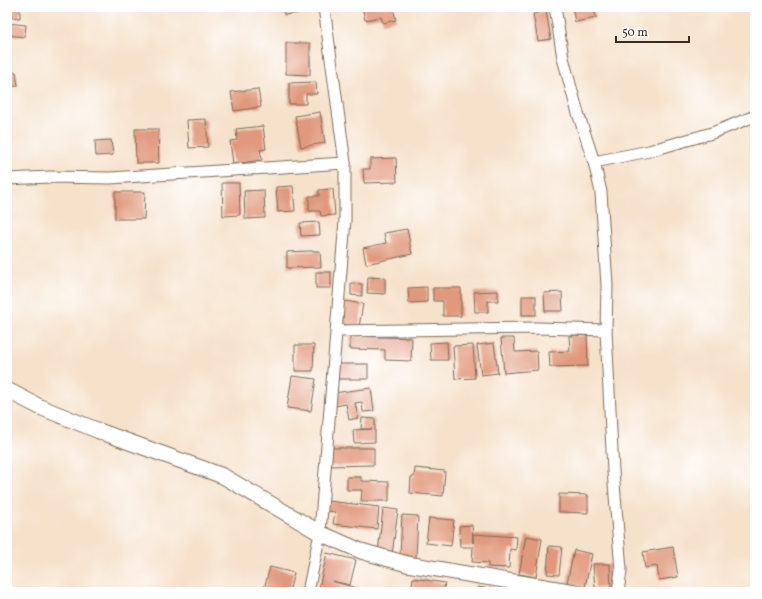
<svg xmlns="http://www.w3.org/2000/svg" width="762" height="599" font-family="Vollkorn,serif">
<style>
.building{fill:#e1987c}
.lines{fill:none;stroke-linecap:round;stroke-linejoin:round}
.street-casing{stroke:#7c6a5a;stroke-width:13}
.secondary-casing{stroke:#7c6a5a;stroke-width:17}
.street{stroke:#fff;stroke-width:11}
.secondary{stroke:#fff;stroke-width:15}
</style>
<rect width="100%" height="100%" fill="#fff"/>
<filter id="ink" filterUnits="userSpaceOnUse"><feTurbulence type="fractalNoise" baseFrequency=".025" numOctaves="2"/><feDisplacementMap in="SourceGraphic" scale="8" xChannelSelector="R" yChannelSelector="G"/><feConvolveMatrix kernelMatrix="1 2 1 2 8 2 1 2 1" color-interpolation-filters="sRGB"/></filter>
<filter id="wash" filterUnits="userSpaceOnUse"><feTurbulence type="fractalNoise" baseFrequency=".012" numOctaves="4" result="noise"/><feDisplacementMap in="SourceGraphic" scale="16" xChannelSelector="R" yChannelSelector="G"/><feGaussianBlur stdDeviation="0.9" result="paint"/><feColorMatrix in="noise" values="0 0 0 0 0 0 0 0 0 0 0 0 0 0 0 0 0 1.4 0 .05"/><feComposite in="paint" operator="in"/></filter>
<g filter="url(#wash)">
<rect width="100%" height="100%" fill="#f6e1ca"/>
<g id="blocks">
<g class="building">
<polygon points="7,7 20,7 20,18 7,17"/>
<polygon points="283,7 298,7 299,13 284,15"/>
<polygon points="362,7 393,7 396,20 383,23 381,17 365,20"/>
<polygon points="572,7 594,7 596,18 575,22"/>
<polygon points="546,11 551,39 538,41 533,14"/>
<polygon points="7,23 26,25 25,37 7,35"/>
<polygon points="286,43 310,43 310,75 286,74"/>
<polygon points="16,72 18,86 7,87 7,73"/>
<polygon points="316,82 317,94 306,94 306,104 289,104 289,83"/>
<polygon points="258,89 261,107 234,111 231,92"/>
<polygon points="320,112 325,143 301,147 295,116"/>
<polygon points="206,119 208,147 189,148 187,120"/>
<polygon points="263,126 266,149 260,150 262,160 233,164 230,141 237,140 236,129"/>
<polygon points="135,129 158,129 159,163 136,163"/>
<polygon points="111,140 113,155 96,156 95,141"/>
<polygon points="396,158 397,182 364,183 363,169 370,169 370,159"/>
<polygon points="222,183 239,183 240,215 223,216"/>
<polygon points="293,186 295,211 278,212 276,187"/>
<polygon points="333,189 335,215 321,216 320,211 309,211 309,196 319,196 319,190"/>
<polygon points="264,190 265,218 245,219 244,191"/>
<polygon points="115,192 145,192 144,219 115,219"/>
<polygon points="319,222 320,235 301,236 300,223"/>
<polygon points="407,229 412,254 366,264 363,248 386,243 384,233"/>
<polygon points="309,251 320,251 321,267 287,268 287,252"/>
<rect x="316" y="272" width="15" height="16"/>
<polygon points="368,277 385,278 385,294 367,293"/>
<polygon points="351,283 362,284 362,296 351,295"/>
<polygon points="427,287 427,302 409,303 408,288"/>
<polygon points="433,288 461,288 461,316 443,316 443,301 433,301"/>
<polygon points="498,291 498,301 488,301 488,312 475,312 474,292"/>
<polygon points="562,292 563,311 545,311 544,293"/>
<rect x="522" y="296" width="14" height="19"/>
<polygon points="344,301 363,304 359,327 341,324"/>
<polygon points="587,335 588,366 550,367 549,352 570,351 569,336"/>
<polygon points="350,336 412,338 411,361 385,360 385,350 350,349"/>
<polygon points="501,338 514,338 515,352 537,351 538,370 504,373"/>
<polygon points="447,342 448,360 431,360 430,343"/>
<polygon points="494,343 498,373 481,375 477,345"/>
<polygon points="295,345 314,345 313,371 295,371"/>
<polygon points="473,345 475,378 455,379 453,346"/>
<rect x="338" y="364" width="30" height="15"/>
<polygon points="292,376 316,379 311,411 287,408"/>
<polygon points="371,388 374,411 363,412 362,402 355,403 358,418 349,420 346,404 335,406 333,393"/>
<polygon points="362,418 375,419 375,442 354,443 353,430 372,429 361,429"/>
<polygon points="328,448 374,448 374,465 328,466"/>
<polygon points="415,468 445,471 443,496 410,493 411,477 414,477"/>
<polygon points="347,477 361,477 361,481 389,482 389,501 361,501 362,490 347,490"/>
<polygon points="559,494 588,495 588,513 559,512"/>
<polygon points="328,501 379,507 377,529 333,524 335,512 327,511"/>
<polygon points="383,508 398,510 392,555 378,553"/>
<polygon points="402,515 418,516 416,557 400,556"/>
<polygon points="429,518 454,520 451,546 426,543"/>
<polygon points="472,525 473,543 473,534 517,537 516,550 510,549 509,568 488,567 488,563 472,562 473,547 460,547 459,526"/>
<polygon points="526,536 542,539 536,577 519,574"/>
<polygon points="549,546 562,547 559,575 547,574"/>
<polygon points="673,547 678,577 659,580 657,566 645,568 643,552"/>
<polygon points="574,550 592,554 585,587 567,583"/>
<polygon points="327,553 356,560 350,585 332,581 360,589 359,592 318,592"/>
<polygon points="593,564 610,564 611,588 595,588"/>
<polygon points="270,567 294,573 289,592 263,592"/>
<polygon points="413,578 445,583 443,592 411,591"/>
<polygon points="478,587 496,590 496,592 477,592"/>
</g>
</g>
</g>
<g filter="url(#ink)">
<use href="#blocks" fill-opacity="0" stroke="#7c6a5a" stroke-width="1"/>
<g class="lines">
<g class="street-casing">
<g id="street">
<polyline points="555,7 563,58 577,110 594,162 601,192 607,285 606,330 613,471 621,570 618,592"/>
<polyline points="594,162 649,151 712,133 755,116"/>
<polyline points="7,179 50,177 110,178 345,163"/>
<polyline points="337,331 538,328 606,330"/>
<polyline points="308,592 320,533 345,220 345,163 324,7"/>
</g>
</g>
<g class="secondary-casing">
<polyline id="secondary" points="7,390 40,407 99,431 223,476 320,533 361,551 407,564 575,592"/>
</g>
<use href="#street" class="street"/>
<use href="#secondary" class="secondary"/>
</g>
</g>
<rect width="762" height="599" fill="none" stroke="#fff" stroke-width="24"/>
<path d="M616 36v6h73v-6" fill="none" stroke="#3b2a1e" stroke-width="2"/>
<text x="622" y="36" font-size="12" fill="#3b2a1e" stroke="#ffffff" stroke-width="3" paint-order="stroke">50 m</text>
</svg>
